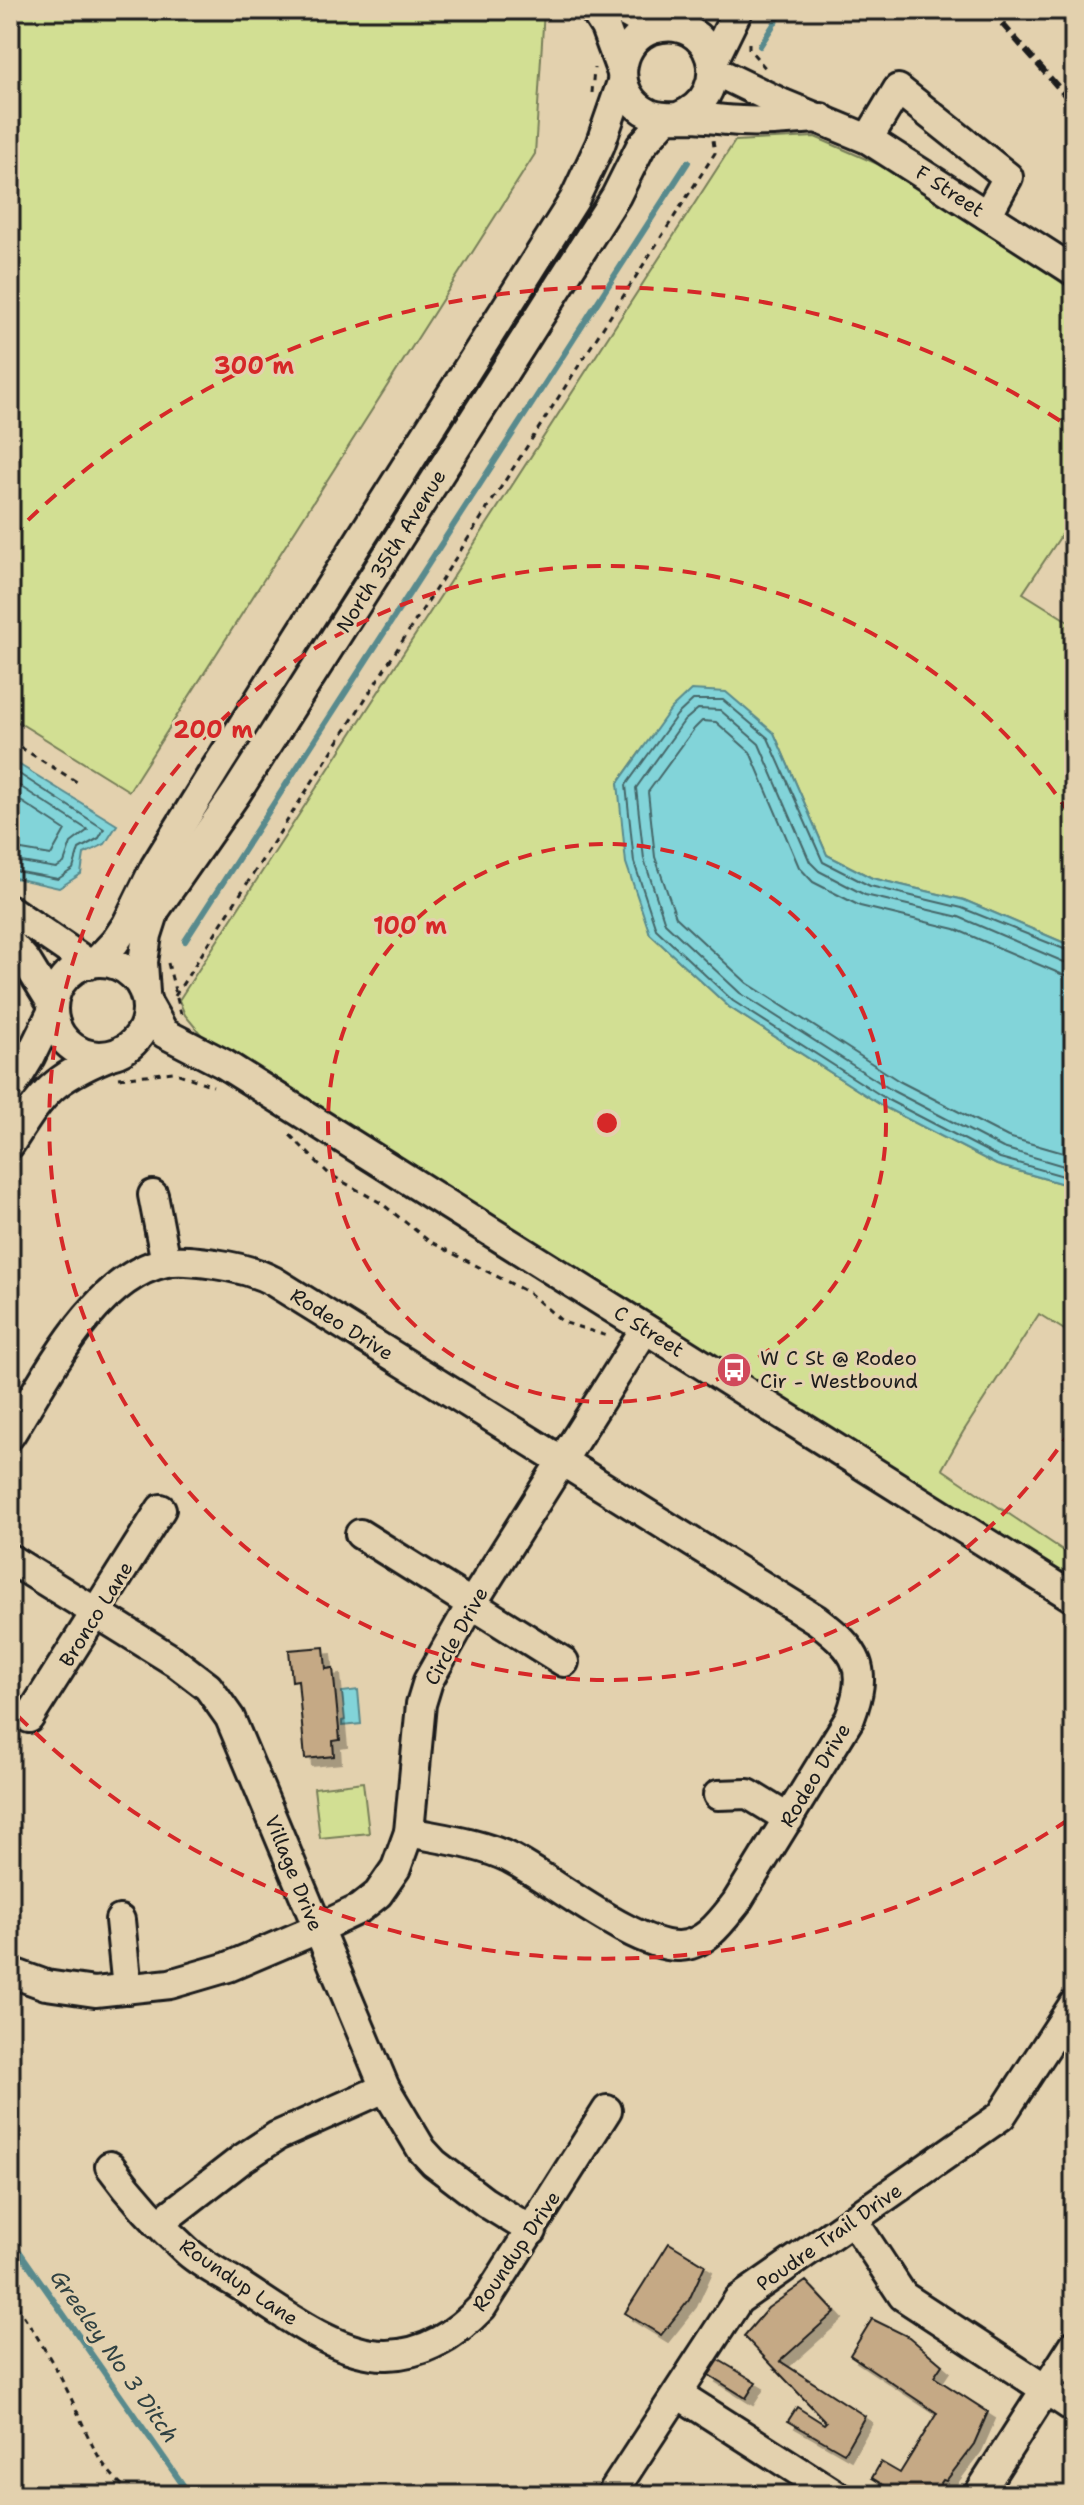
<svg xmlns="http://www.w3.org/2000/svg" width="1084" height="2505" font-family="'Shantell Sans',sans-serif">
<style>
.green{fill:#d2df93;stroke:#777e58;stroke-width:2}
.water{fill:#82d4d9;stroke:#598a8d;stroke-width:2}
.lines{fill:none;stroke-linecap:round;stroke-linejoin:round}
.shore{stroke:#456668;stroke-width:2}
.stream{stroke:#598a8d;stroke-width:6}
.building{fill:#c5a985;stroke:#1c1c1c;stroke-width:2;filter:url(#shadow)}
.minor-casing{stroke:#1c1c1c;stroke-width:34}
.path{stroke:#1c1c1c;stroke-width:3;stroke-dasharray:6 6;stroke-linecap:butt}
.minor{stroke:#e3d1ae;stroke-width:28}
.rail{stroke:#1c1c1c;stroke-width:6;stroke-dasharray:12 6;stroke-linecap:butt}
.ring{fill:none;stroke:#d62828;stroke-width:4;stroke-dasharray:14 10}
.labels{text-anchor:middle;stroke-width:6;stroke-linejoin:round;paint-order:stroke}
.street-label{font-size:20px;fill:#1c1c1c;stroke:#e3d1ae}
.poi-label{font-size:20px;fill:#1c1c1c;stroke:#e3d1ae;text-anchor:start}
.water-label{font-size:22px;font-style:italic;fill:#304142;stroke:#e3d1ae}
.centre{fill:#d62828;stroke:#e3d1ae;stroke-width:4}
.ring-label{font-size:24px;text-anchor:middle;font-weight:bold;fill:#d62828;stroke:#e3d1ae;stroke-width:6;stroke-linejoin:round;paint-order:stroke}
</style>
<defs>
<filter id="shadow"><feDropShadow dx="7" dy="7" stdDeviation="0" flood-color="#0004"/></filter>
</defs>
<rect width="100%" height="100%" fill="#e3d1ae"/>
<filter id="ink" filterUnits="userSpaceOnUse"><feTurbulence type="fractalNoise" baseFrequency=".0125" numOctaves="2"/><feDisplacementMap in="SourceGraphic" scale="16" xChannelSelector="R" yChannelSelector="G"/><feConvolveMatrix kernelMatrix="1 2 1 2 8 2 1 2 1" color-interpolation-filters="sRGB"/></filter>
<g filter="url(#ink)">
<g class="green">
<polygon points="10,10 544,10 535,154 129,791 10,717"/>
<polygon points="815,137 903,175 1074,291 1074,516 1023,593 1074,625 1074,947 964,900 872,878 827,855 774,733 640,752 618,783 650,934 729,1007 884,1107 997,1165 1074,1187 1074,1336 1039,1314 963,1432 942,1469 1073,1557 1063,1577 764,1391 766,1387 622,1295 618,1301 204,1038 185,1015 179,1000 735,141"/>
<polygon points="363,1782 369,1833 320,1838 314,1788"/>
</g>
<g class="water">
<polygon points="691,690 726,692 774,733 827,855 872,878 964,900 1074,947 1074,1187 997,1165 884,1107 729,1007 650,934 626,863 618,783 671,709"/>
<polygon points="10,759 117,825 105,844 84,854 81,874 59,888 10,877"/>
<polygon points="358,1690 361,1724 342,1726 342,1721 345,1720 342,1692"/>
</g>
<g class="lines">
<g class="shore">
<polyline points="10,768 104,829 99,838 79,849 73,869 58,879 10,870"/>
<polyline points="10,780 88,830 71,843 64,863 56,868 10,860"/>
<polyline points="10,794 65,830 51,855 10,848"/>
<polyline points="1074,953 962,908 870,886 823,862 768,738 723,700 693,700 677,715 626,785 634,862 656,929 733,1001 888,1100 1000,1158 1074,1179"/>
<polyline points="1074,964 1064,962 959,917 865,895 819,871 810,862 759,744 720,710 698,709 684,721 636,788 644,859 665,923 740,993 893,1091 1003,1148 1074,1169"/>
<polyline points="1074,976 1061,974 955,929 860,906 813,882 799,867 750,752 716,722 702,721 694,729 648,792 655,857 676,917 747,983 899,1081 1008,1137 1074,1156"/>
</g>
<g class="stream">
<polyline points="760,46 783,10"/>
<polyline points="185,941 688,162"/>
<polyline points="10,2238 190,2495"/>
</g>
</g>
<g class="building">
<polygon points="324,1647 326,1669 333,1668 340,1740 333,1741 334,1756 305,1759 298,1680 292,1681 289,1650"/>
<polygon points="669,2243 705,2265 689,2300 661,2335 625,2313"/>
<polygon points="806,2281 835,2312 780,2361 865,2416 844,2453 788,2421 797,2407 824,2424 826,2422 744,2336 768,2308"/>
<polygon points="872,2319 909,2337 942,2365 934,2377 988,2412 974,2444 946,2481 943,2480 933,2495 900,2495 872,2478 881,2462 900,2473 937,2413 850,2355"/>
<polygon points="719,2360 756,2382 746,2398 709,2375"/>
</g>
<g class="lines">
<g class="minor-casing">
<g id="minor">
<polyline points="594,10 605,27 622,73"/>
<polyline points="621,10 634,17 668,25"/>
<polyline points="712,63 738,10"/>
<polyline points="713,70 783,104 868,139 1074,271"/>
<path d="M 678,117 C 739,93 711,11 653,29 C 637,34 626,48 623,64 C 619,85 630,105 650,114 C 663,119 678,117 692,117 C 709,118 725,120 741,121 C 768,123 795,119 821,118"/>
<polyline points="868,139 898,89 1008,177 987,215"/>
<polyline points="10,910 89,964"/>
<polyline points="10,943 26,961 53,1005"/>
<circle cx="100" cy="1009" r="47"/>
<polyline points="96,962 115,942 127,924 155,867 216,768 574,200 600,145 622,82"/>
<polyline points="145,993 143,962 147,935 155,910 237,792 616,196 641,146 666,118"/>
<polyline points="147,1003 164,1033 224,1064 1074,1598"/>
<polyline points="10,1090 30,1057 53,1010"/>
<path d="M 10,1144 C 43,1093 50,1080 108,1056"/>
<polyline points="153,1195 166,1262"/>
<path d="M 10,1435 C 46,1378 94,1277 166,1262 C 180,1259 200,1262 215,1264 C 236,1267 254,1271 273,1281 L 817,1620 C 858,1651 869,1668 850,1718 L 736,1903 C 721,1922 705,1945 679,1946 C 637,1948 551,1879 510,1858 C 479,1843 442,1839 409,1832"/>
<polyline points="360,1534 564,1662"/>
<polyline points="10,1559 174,1661 208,1687 230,1718 385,2088 422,2150 434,2163 485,2202 532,2231"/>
<polyline points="29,1718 161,1509"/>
<polyline points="718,1795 748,1794 789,1819"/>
<polyline points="120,1920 127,1989"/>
<polyline points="10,1972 46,1985 95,1992 170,1984 228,1967 317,1929 359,1909 378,1894 396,1868 409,1832 421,1704 428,1681 471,1605 645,1329"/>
<path d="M 110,2166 C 133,2198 159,2226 188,2252 C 203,2265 223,2275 239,2285 C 280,2311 337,2356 387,2355 C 426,2354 456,2334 482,2307 L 607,2110"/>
<polyline points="853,2220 903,2296 1074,2408"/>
<polyline points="158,2224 242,2159 277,2136 385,2088"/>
<polyline points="678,2394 836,2495"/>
<polyline points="611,2495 738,2300 1001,2116 1074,2004"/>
<polyline points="978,2495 1074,2345"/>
</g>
</g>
<g class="path">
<polyline points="749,43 749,49 768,71"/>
<polyline points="592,93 594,68"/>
<polyline points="10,741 77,782"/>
<polyline points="168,963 181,1014"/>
<polyline points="175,996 715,153 713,140"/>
<polyline points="10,1006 19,1027"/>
<polyline points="119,1078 173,1072 213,1086"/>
<polyline points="290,1135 329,1174 381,1203 429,1241 529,1293 563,1322 607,1336"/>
<path d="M 10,2295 C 31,2326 51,2358 68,2392 C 89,2434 94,2465 134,2495"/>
</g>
<use href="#minor" class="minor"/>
<polyline class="rail" points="990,10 1074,105"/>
</g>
</g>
<g class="ring">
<circle cx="607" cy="1123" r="279"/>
<path d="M1071 1430A557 557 0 1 1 1071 816"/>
<path d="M1068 1820A836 836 0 0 1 11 1709M11 537A836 836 0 0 1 1068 426"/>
</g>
<defs>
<g id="bus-disc" transform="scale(1.8)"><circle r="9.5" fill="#d1495b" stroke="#e3d1ae"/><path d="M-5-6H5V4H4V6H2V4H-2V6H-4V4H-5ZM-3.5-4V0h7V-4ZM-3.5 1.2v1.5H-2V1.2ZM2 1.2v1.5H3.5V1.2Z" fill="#fff"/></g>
</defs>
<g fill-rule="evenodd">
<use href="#bus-disc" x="734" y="1370"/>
</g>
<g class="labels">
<g class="street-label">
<text transform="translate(950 191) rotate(33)" y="7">F Street</text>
<text transform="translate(391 551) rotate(-58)" y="7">North 35th Avenue</text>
<text transform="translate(342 1324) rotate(32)" y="7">Rodeo Drive</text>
<text transform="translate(649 1331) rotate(32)" y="7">C Street</text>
<text transform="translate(96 1614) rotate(-58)" y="7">Bronco Lane</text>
<text transform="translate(456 1636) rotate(-61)" y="7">Circle Drive</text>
<text transform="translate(815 1775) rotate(-59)" y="7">Rodeo Drive</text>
<text transform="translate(294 1873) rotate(68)" y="7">Village Drive</text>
<text transform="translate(829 2237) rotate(-35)" y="7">Poudre Trail Drive</text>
<text transform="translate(516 2251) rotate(-56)" y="7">Roundup Drive</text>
<text transform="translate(239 2282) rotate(34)" y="7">Roundup Lane</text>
</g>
<g class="poi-label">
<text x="760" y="1365">W C St @ Rodeo<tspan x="760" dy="23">Cir - Westbound</tspan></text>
</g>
<g class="water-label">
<text transform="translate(115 2356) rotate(55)" y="8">Greeley No 3 Ditch</text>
</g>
</g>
<circle cx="607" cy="1123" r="12" class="centre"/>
<g class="ring-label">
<text x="254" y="374">300 m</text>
<text x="213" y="738">200 m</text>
<text x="410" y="934">100 m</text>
</g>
<rect width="1084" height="2505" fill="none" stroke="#e3d1ae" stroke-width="40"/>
<rect x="20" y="20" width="1044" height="2465" fill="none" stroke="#1c1c1c" stroke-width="3" filter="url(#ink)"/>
</svg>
